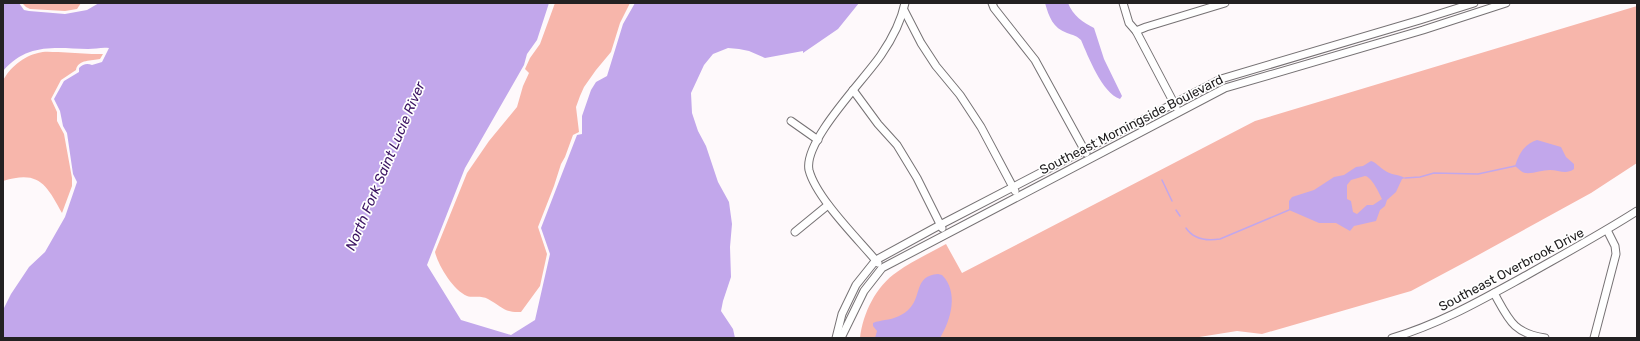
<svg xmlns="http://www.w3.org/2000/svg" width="1640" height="341" font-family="Rubik,sans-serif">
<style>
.green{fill:#f7b6ab}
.water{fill:#c2a7eb;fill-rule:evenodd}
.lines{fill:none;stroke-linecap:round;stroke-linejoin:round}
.stream{stroke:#c2a7eb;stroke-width:1.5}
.minor-casing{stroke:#767274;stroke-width:9}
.minor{stroke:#fff;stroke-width:7}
.labels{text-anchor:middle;stroke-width:3.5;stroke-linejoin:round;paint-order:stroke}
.street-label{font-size:13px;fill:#232122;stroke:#fff}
.water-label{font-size:14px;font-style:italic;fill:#3b1362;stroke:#fff}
</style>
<rect width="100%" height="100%" fill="#fef9fb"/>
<g class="green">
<polygon points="22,3 81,3 77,9 65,11 30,9 26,7"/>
<path d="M 555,3 L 630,3 L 620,23 L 611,52 L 596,70 L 584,87 L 580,96 L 576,107 L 579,132 L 573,135 L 565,157 L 561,164 L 554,186 L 538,227 L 547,254 L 540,286 L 521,312 C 504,313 501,306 488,299 C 481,295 473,298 467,296 C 453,290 438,265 435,252 L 467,173 L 489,141 L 517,107 L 523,86 L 529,73 L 525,69 L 530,58 L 540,44 Z"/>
<path d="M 1637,6 L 1637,163 L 1591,193 L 1471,259 L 1411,291 L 1262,334 L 1237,331 L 1193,338 L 860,338 C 863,313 876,286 897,272 C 912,261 930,253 946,244 L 962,273 L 1255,121 Z"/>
<path d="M 58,52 L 92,54 L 103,54 L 100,59 C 92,61 78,59 76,70 L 61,80 L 51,99 L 57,112 L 57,121 L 64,134 L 72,178 L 72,186 L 62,213 C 46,184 39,170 3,181 L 3,81 C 9,68 24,56 38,53 C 44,51 51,52 58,52 Z"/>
</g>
<g class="water">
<path d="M 3,3 L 19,3 L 24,10 L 29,11 L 65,14 L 87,10 L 99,3 L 549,3 L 537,40 L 527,54 L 524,65 L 465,168 L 427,265 L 461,320 L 511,335 L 535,320 L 550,254 L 541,228 L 577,135 L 582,134 L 582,116 L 591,90 L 596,82 L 607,76 L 623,24 L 635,3 L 859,3 L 838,29 L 803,53 L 803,51 L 765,58 L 749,51 L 739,49 L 728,48 L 713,54 L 704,65 L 691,93 L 692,113 L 698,131 L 706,146 L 718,182 L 729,202 L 732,224 L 730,247 L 731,277 L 723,301 L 721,311 L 733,329 L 735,338 L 3,338 L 3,310 L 11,294 L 29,267 L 45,252 L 65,217 L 77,182 L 73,174 L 67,133 L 63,126 L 60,111 L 54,99 L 64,81 L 79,72 L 79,68 C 83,64 87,63 92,65 L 102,62 L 109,48 C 102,47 95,49 88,49 C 54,48 27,43 3,71 Z"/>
<path d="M 1045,3 L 1068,3 C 1073,16 1083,22 1094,28 L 1104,59 L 1122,96 L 1120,99 C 1102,93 1088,56 1081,40 C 1077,36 1073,35 1067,33 C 1053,28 1049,17 1045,3 Z"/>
<path d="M 1537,140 L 1561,147 L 1566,157 L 1574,164 L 1574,169 C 1566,175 1559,170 1550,170 C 1542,170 1533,174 1525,173 C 1521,172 1519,169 1515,166 C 1519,154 1524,144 1537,140 Z"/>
<path d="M 1371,161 C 1377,163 1379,167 1384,170 C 1390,175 1398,174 1405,178 L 1402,179 L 1396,192 L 1387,200 L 1385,206 L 1380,210 L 1376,221 L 1354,226 L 1350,231 L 1336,223 L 1319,223 L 1289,210 L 1289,201 L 1292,197 L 1314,190 L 1334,177 L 1344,175 L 1356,167 L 1363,166 ZM 1365,176 C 1372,177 1379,193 1382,199 L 1373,205 L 1367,205 L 1357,214 L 1353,212 L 1351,201 L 1347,199 L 1347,185 L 1351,180 Z"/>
<path d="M 938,274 L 942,275 C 959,292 951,320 940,338 L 875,338 L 877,331 L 873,326 L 873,323 C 877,321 881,321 885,320 C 894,319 904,315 910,308 C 922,295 914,276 938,274 Z"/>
</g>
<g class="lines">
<g class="stream">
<polyline points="1405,178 1420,177 1434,173 1478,174 1515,166"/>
<polyline points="1162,180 1172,201"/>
<polyline points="1176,210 1180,216"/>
<path d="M 1186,228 C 1194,240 1207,241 1220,239 L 1289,210"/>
</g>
<g class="minor-casing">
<g id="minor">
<polyline points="992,3 994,8 1035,60 1086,153"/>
<polyline points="1123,3 1129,23 1136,31 1176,107"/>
<polyline points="904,10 921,43 936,66 960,95 981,127 1015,191"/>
<polyline points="1136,31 1146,27 1225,3"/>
<polyline points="853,90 878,124 897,145 917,178 942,228"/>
<polyline points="791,121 818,140"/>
<polyline points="795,232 828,205"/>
<path d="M 878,263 C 859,240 816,198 809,170 C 803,141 865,79 881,55 C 892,39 901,22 905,3"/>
<path d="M 1494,293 C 1509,320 1513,333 1545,338"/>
<polyline points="836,338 842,314 856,285 876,260 940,225 1221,79 1420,20 1474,3"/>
<polyline points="841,338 864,291 882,268 1225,88 1423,30 1506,3"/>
<path d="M 1392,338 C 1440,324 1483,299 1527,275 C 1564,254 1601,234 1637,211"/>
<polyline points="1594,338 1616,254 1615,246 1607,230"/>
</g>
</g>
<use href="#minor" class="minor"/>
</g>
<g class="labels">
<g class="street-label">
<text transform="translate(1131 124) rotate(-27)" y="5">Southeast Morningside Boulevard</text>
<text transform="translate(1511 269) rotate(-28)" y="5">Southeast Overbrook Drive</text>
</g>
<g class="water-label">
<text transform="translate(385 166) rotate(-67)" y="5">North Fork Saint Lucie River</text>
</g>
</g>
<rect width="1640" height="341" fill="none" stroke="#232122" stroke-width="8"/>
</svg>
